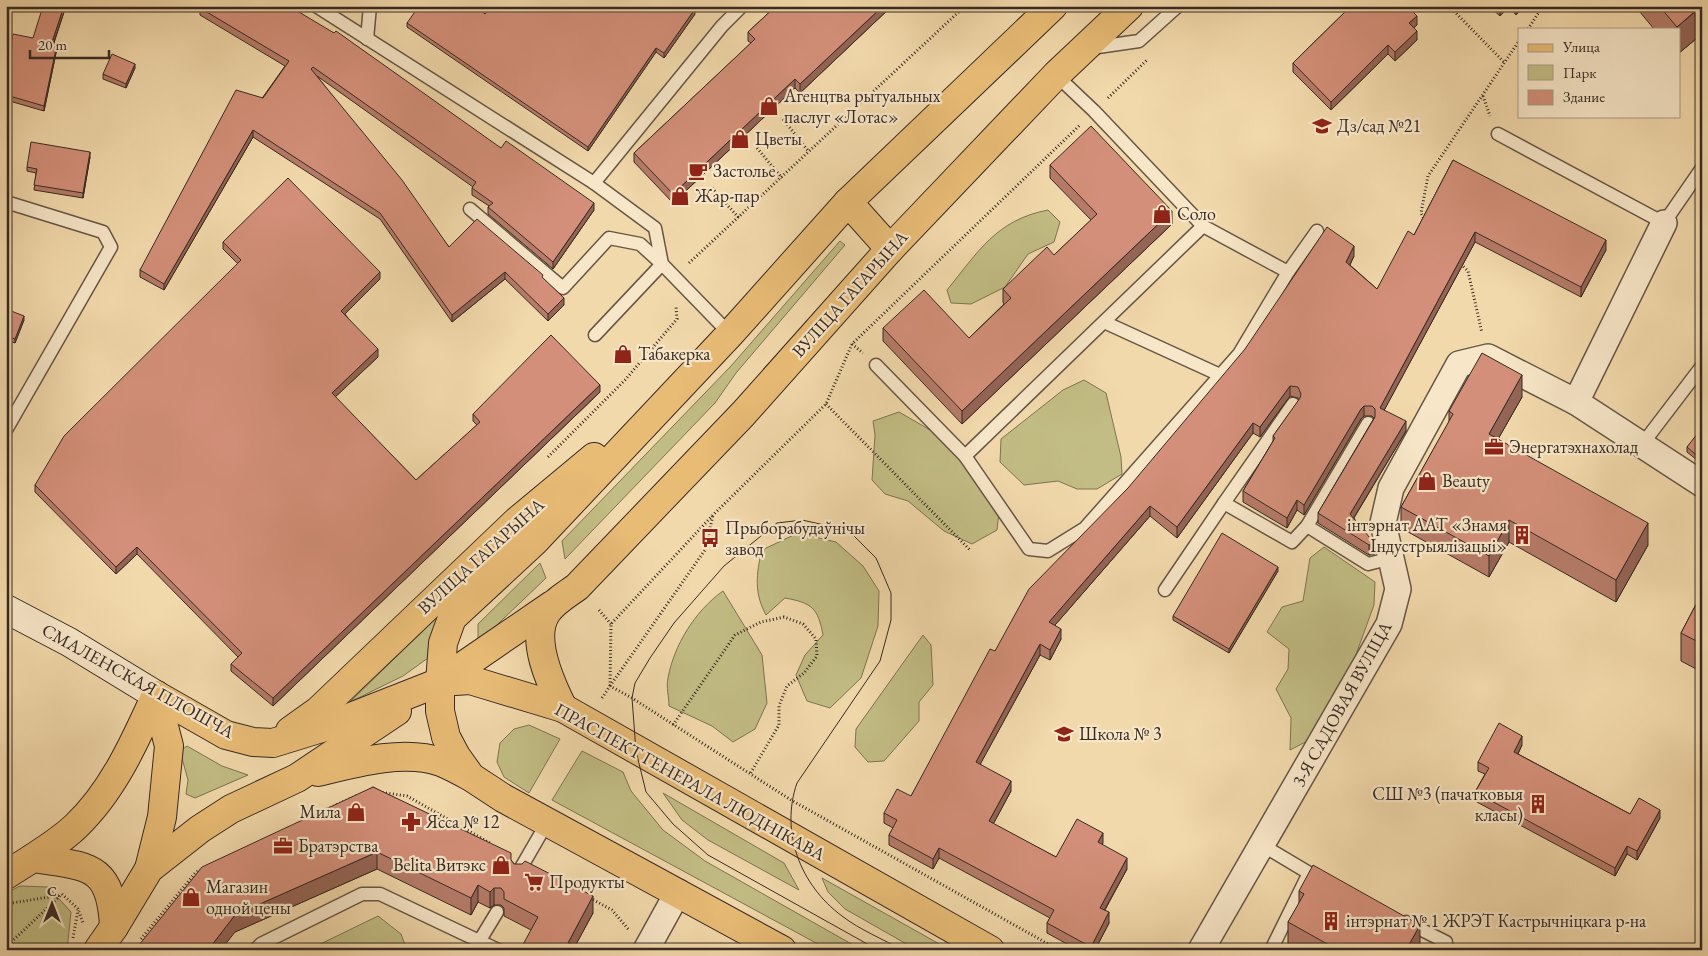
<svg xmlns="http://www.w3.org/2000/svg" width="1708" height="956" font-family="'EB Garamond',serif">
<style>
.green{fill:#c2bd84;stroke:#7c7454}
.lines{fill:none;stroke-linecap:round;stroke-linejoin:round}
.lane-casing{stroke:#665646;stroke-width:15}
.street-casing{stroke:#665646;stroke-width:28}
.secondary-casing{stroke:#372a24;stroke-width:30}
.primary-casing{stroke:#372a24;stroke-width:30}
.path{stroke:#372a24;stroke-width:3;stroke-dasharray:1 2.5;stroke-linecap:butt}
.lane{stroke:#f7e6c8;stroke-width:12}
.street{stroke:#f7e6c8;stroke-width:25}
.secondary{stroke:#f7e6c8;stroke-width:28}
.primary{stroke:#e9bc76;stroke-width:28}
.tram{stroke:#372a24;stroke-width:1}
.wall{fill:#b57b68;stroke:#372a24}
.shaded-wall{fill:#946455;stroke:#372a24}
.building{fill:#d38f79;stroke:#372a24}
.labels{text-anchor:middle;stroke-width:4.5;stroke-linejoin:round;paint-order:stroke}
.poi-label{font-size:18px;fill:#372a24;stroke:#f7e6c8;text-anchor:start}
.street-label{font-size:18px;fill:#372a24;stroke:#f7e6c8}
</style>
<rect width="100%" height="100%" fill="#f2d9ab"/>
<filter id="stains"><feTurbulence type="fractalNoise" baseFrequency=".004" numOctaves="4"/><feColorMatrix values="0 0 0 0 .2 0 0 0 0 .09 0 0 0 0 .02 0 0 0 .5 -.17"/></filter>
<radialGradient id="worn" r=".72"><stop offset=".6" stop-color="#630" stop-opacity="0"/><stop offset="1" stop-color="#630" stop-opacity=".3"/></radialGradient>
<g class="green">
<path d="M 1048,210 L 1060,222 L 1054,242 L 1028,254 L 1005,287 L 971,304 L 951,303 L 947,290 C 978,252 996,220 1048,210 Z"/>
<polygon points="840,241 845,245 736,373 715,403 565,559 562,541 731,366"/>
<polygon points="1084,380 1106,393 1121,457 1122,474 1097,489 1077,489 1058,481 1024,485 1000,462 1001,439 1063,390"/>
<polygon points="899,412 944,438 999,512 997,530 972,544 944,531 908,501 885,494 872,480 875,435 873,421"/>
<path d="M 798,533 L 836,542 L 863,566 L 879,591 L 878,626 L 861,678 L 830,708 L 807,701 L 796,675 L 805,655 L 823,635 C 818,608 812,603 785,598 L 766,615 C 754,593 756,574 762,550 Z"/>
<polygon points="1324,547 1375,582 1374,605 1351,668 1317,736 1290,750 1291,718 1276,689 1288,669 1289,649 1267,632 1282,607 1303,601 1310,558"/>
<polygon points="540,563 546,578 478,643 478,624"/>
<path d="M 723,591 L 762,655 L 767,703 L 755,729 L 733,742 L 712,726 L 669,706 C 669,697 666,687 668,678 C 674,645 695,611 723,591 Z"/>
<polygon points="437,617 428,658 403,676 350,702"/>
<polygon points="923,635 931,645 933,685 919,702 919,721 884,761 868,762 855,747 856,729"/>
<polygon points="529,725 560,739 529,793 504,777 497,762 500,743 514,729"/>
<polygon points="187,746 222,766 248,775 195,798 186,794 188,780 180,751"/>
<polygon points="582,751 623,772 631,791 663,830 705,861 862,950 829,950 552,800"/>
<polygon points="663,793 784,863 799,890 708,840 682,820"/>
<polygon points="822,878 950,950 917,950 845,909 828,892"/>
<polygon points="20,886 48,887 71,912 67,950 6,950 6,893"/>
<polygon points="378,916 401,934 407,950 308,950"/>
</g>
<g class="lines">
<g class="lane-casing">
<g id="lane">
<polyline points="316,6 594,183 655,228 662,264 730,334"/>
<polyline points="367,39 370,6"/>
<polyline points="1091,48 1139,41 1178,6"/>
<polyline points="1498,134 1664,223 1702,168"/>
<polyline points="594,183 722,26 742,6"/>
<polyline points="6,202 103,232 111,247 6,430"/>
<polyline points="470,209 563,288 609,238 640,244 662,264 595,335"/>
<polyline points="1288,272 1317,231"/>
<polyline points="1104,322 1220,375"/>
<polyline points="876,365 965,456 1203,226 1094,111 1056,75"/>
<polyline points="1293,404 1224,503 1292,542 1307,526 1368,564 1392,558"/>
<polyline points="1641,446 1702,366"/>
<polyline points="965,456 1029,549 1048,551 1085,528 1239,354 1288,272 1203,226"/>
<polyline points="1307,526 1368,423"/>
<polyline points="1165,590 1224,503"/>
<polyline points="1262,845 1309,873 1271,950"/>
<polyline points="518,873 548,821"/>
<polyline points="1406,922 1446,942"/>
<polyline points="255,950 261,944 362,894 380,894 498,950"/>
<polyline points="474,950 497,912"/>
</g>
</g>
<g class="street-casing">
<g id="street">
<polyline points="1576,402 1702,484"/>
<polyline points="646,950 678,892"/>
<polyline points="1201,950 1389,624 1398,589 1383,523 1391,488 1459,364 1488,357 1576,402 1664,223"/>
</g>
</g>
<g class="secondary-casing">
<polyline id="secondary" points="6,609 69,642 156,695"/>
</g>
<g class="primary-casing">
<g id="primary">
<polyline points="848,202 890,249"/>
<polyline points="441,681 552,605"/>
<polyline points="156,695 226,735 253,742 273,743 328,726 440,682 470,680 563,708 990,950"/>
<path d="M 563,708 C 551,684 529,638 547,612 C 555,601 566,595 577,587 L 743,414 L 890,249 L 1056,75 L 1129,6"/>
<polyline points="290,731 318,711 517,521 594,457"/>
<path d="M 318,772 C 354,763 404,749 441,762 C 451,766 460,771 469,776"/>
<path d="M 33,858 C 88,867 111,863 114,927"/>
<polyline points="149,869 162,817 169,746 156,695"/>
<path d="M 6,875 C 29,860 56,845 76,826 C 113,791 135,741 156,695"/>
<polyline points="98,950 114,927 149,869 200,829 231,809 297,778 397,711"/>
<polyline points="782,950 503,798 471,777 456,756 446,737 440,711 440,682 443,643 452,618 535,541 730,334 848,202 1053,6"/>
</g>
</g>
<g class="path">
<polyline points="1449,6 1505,63"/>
<polyline points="1198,11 1203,6"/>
<polyline points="1528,29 1543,6"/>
<polyline points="1483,96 1490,116"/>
<polyline points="1108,98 1148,59"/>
<polyline points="783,119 809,152"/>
<polyline points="757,148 782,178"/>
<polyline points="712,188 739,218"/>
<polyline points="1425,221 1421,213 1428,176 1519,41"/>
<polyline points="689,263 965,6"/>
<polyline points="1461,264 1468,271 1482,333"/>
<polyline points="852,344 863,353"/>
<polyline points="826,404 970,550"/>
<polyline points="548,457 625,380 677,319 676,307"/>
<polyline points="599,610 611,624"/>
<polyline points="610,686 611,624 713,515 826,404 852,344 1080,125"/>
<polyline points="610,686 705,550 713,515"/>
<polyline points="602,698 610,686 632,698 791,800 1059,950"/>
<polyline points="673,725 735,635 761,622 784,617 803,624 816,639 817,656 804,673 787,686 779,706 779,725 750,774"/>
<polyline points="379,792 407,796 490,843"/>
<polyline points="314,815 358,795"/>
<polyline points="62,894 78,909 83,923"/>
<polyline points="590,898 612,910 629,930"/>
<polyline points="6,904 61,895"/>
<polyline points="73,938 78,910"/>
<polyline points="141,939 196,872 203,869"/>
<polyline points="6,947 62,894"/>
</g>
<use href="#lane" class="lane"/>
<use href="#street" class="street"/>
<use href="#secondary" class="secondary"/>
<use href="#primary" class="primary"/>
<path class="tram" d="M 878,950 L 708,855 L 673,824 L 646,792 L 636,751 L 632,698 L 635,683 L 650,658 L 674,623 L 724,566 L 777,523 L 802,520 L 829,526 L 852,534 L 876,558 L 891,593 L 891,620 L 880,661 L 797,783 C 780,832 800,885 842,916 C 860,930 883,939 902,950"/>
</g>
<g class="wall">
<polygon points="66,6 54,43 57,48 44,111 6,100 6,49 10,50 33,38"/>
<polygon points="776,6 892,6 800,93 795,88 673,203 634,162 634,153 751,43 748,41 748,32"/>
<polygon points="1342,6 1407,6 1417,25 1414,28 1417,40 1395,61 1388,54 1331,110 1293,72 1293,63 1345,12 1342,8"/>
<polygon points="1475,6 1485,6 1480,11"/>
<polygon points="1489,6 1524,6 1516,15 1509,7 1500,16"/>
<polygon points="1635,6 1702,6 1702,34 1679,53 1679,29 1654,29"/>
<polygon points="200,8 501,148 594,210 553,269 488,214 488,207 489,206 472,195 472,188 473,187 317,76 449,247 543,278 564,305 548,321 505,279 452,322 380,219 253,137 164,290 140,277 140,270 285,66 200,15"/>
<polygon points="485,14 695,14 664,58 656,52 588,151 407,27 407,23"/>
<polygon points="135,68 126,88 103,79 103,74"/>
<polygon points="90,157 83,198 34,190 36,173 27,171 27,167"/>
<polygon points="1453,160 1606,250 1581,297 1475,242 1384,410 1406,431 1354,518 1375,554 1369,555 1318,523 1318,513 1374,418 1372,416 1364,416 1361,419 1304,515 1297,510 1287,528 1243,502 1243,491 1273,441 1273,436 1299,400 1298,398 1290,396 1260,437 1253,433 1177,538 1150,516 1055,625 1061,639 1050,660 1040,655 980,764 1011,791 993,824 1056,857 1103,843 1102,844 1127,869 1105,910 1109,923 1095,950 1078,950 1047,933 1047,923 1050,918 939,858 933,869 889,845 889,835 893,828 884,823 884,813 911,796 995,651 1354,256 1350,265 1377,289 1414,235"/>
<polygon points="1050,165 1172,224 962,424 883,341 883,328 969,338 1004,304 1003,302 1003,289 1054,255 1091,220 1050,178"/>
<polygon points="223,242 380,279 345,314 378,357 335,397 416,480 477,425 473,421 473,414 600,392 273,706 231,671 231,664 238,657 137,554 116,574 35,492 35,485 238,264 223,249"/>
<polygon points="6,309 24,320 15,343 6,340"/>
<polygon points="1522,397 1498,439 1648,545 1616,602 1509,542 1489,577 1401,528 1401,507 1449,422 1449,411"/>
<polygon points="1702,430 1702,464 1687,452 1687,447"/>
<polygon points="1278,571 1229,653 1173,620 1173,616"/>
<polygon points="1702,593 1702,672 1681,661 1681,633"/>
<polygon points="1522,745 1518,754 1630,814 1660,818 1637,860 1627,854 1615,876 1475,801 1475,792 1485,774 1478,771 1478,762"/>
<polygon points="373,787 511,860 514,864 593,913 575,946 577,950 531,930 504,916 504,908 501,905 494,905 490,908 478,902 471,915 377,869 235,932 135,950"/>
<polygon points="1299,891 1420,950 1288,950 1288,922 1299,904"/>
</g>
<g class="shaded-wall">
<polygon points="64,6 66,6 52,47 52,42"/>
<polygon points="883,6 892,6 800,93 800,84"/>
<polygon points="1480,6 1485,6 1480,11"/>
<polygon points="1500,6 1509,6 1509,7 1500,16"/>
<polygon points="1516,6 1524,6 1516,15"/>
<polygon points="1702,6 1702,34 1679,53 1679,29 1677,29 1677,27"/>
<polygon points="695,9 695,14 664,58 664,53"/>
<polygon points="1417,16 1417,25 1409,32 1409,23"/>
<polygon points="1417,31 1417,40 1395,61 1395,52"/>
<polygon points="57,44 57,48 44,111 44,106"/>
<polygon points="1388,45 1388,54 1331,110 1331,102"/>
<polygon points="656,48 656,52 588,151 588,147"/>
<polygon points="135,64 135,68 126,88 126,84"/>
<polygon points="795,79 795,88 673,203 673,194"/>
<polygon points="253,130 253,137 164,290 164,284"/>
<polygon points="90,152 90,157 83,198 83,193"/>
<polygon points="594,203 594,210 553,269 553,262"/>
<polygon points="1172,211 1172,224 962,424 962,411"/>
<polygon points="1475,232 1475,242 1380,418 1380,408"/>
<polygon points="1606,240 1606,250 1581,297 1581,287"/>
<polygon points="1354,246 1354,256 1346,272 1346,262"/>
<polygon points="380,272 380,279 341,318 341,311"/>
<polygon points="505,272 505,279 452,322 452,315"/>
<polygon points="564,298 564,305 548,321 548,314"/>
<polygon points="24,316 24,320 15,343 15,339"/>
<polygon points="378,349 378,357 332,400 332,393"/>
<polygon points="1522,375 1522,397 1489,455 1489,434"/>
<polygon points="600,385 600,392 273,706 273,698"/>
<polygon points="1290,386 1290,396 1260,437 1260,427"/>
<polygon points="1364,406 1364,416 1361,419 1304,515 1304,505 1361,409"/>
<polygon points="1406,421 1406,431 1350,524 1350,514"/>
<polygon points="1253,423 1253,433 1177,538 1177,527"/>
<polygon points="1297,500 1297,510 1287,528 1287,518"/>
<polygon points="1150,506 1150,516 1049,632 1049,622"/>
<polygon points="1509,520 1509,542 1489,577 1489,556"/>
<polygon points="1648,523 1648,545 1616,602 1616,580"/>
<polygon points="1375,544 1375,554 1369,555 1369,545"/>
<polygon points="137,547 137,554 116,574 116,567"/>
<polygon points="1278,567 1278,571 1229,653 1229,649"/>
<polygon points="1061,629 1061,639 1050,660 1050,650"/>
<polygon points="1040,644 1040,655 976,772 976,762"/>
<polygon points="1522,736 1522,745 1514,761 1514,752"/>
<polygon points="1011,781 1011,791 989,832 989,821"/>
<polygon points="1660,810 1660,818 1637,860 1637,851"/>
<polygon points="1103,833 1103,843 1098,852 1098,842"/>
<polygon points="1627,846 1627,854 1615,876 1615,868"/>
<polygon points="939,848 939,858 933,869 933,859"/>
<polygon points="377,852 377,869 235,932 221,950 208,950 235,915"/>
<polygon points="1127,858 1127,869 1100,918 1100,908"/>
<polygon points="478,885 478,902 471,915 471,898"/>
<polygon points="494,888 494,905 490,908 490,892"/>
<polygon points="593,896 593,913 573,950 568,943"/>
<polygon points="1109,912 1109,923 1095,950 1091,950 1091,947"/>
<polygon points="1420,925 1420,950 1406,950"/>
</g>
<g class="building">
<polygon points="43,6 64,6 52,42 57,44 44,106 6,95 6,49 10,50 13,34 33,38"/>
<polygon points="201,6 289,6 334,33 336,31 501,148 506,141 594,203 553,262 488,207 493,203 472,188 476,182 313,67 311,69 402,180 449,247 477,219 543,275 542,277 564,298 548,314 505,272 452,315 380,213 253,130 164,284 140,270 236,90 263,98 289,61 200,8"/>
<polygon points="419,6 475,6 485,14 491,6 690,6 695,9 664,53 656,48 588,147 407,23"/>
<polygon points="776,6 883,6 800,84 795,79 673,194 634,153 755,39 748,32"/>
<polygon points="1349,6 1407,6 1417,16 1409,23 1417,31 1395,52 1388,45 1331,102 1293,63 1350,7"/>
<polygon points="1659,6 1701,6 1677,27"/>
<polygon points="112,54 135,64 126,84 103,74"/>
<polygon points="1091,126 1172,211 962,411 883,328 924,290 969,338 1011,298 1003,289 1047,247 1054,255 1097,214 1050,165"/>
<polygon points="31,142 90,152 83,193 34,185 37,169 27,167"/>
<polygon points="1453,160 1606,240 1581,287 1475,232 1380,408 1406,421 1350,514 1375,544 1369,545 1318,513 1375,417 1375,409 1372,406 1364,406 1361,409 1304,505 1297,500 1287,518 1243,491 1275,438 1273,436 1300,398 1301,394 1298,387 1290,386 1260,427 1253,423 1177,527 1150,506 1049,622 1061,629 1050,650 1040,644 976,762 1011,781 989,821 1056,857 1077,819 1103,833 1098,842 1127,858 1100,908 1109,912 1091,947 1047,923 1054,910 939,848 933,859 889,835 897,820 884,813 897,789 911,796 990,649 995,651 1029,589 1128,488 1245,349 1327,227 1354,246 1346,262 1377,289 1408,231 1414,235"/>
<polygon points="288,178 380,272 341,311 378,349 332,393 416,480 480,422 473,414 551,335 600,385 273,698 231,664 242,653 137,547 116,567 35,485 64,436 241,260 223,242"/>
<polygon points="6,309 24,316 15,339 6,336"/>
<polygon points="1482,353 1522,375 1489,434 1648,523 1616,580 1509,520 1489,556 1401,507 1453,414 1449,411"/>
<polygon points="1701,429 1702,430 1702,460 1687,447"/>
<polygon points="1222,533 1278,567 1229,649 1173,616"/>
<polygon points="1702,593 1702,644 1681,633"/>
<polygon points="1499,723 1522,736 1514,752 1630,814 1639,798 1660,810 1637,851 1627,846 1615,868 1475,792 1489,768 1478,762"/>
<polygon points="373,787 511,853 511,860 514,864 522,864 525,861 593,896 568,943 577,947 576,950 520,950 538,917 504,899 504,892 501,888 494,888 490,892 478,885 471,898 377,852 235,915 208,950 135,950 202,867"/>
<polygon points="1313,865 1420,925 1406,950 1338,950 1288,922 1304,894 1299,891"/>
</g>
<defs>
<g id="shop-bare" transform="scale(1.5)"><path d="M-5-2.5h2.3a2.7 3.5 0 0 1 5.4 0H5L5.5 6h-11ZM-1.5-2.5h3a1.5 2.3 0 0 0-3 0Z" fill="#8f2418" stroke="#f7e6c8" stroke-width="2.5" paint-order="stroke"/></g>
<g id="school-bare" transform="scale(1.5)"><path d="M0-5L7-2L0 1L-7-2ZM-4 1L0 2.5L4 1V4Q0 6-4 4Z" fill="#8f2418" stroke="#f7e6c8" stroke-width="2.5" paint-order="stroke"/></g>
<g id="cafe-bare" transform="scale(1.5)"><path d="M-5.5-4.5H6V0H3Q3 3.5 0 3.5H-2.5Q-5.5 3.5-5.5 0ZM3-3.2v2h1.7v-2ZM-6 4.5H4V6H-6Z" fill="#8f2418" stroke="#f7e6c8" stroke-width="2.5" paint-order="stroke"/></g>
<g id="office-bare" transform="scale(1.5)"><path d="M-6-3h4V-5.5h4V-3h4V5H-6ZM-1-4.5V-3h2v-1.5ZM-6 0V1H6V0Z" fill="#8f2418" stroke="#f7e6c8" stroke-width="2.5" paint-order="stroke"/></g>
<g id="building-bare" transform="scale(1.5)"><path d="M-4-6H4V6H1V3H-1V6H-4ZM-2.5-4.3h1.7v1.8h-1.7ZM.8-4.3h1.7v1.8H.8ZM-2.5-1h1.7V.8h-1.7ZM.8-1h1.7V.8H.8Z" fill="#8f2418" stroke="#f7e6c8" stroke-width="2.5" paint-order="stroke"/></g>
<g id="bus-bare" transform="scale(1.5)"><path d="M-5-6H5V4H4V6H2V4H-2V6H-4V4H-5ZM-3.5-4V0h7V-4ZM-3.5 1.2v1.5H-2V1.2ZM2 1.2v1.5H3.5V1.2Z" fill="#8f2418" stroke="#f7e6c8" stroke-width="2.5" paint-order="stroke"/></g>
<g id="pharmacy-bare" transform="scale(1.5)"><path d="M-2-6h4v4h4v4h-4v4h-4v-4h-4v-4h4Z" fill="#8f2418" stroke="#f7e6c8" stroke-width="2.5" paint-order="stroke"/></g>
<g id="supermarket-bare" transform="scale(1.5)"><path d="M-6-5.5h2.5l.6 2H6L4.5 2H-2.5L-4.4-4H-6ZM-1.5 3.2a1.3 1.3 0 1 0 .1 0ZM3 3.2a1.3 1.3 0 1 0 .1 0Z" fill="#8f2418" stroke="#f7e6c8" stroke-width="2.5" paint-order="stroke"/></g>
</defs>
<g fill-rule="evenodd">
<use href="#shop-bare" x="769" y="106"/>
<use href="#school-bare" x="1322" y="126"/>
<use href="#shop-bare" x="740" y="139"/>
<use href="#cafe-bare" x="698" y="171"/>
<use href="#shop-bare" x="680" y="196"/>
<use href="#shop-bare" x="1162" y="214"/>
<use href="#shop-bare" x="623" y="354"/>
<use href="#office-bare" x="1494" y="447"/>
<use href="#shop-bare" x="1427" y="481"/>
<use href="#building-bare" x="1522" y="535"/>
<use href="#bus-bare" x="710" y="538"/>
<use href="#school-bare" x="1064" y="734"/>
<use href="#building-bare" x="1538" y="804"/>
<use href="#shop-bare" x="356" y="812"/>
<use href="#pharmacy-bare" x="411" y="822"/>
<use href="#office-bare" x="283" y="846"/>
<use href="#shop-bare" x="501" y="865"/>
<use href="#supermarket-bare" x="534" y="882"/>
<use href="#shop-bare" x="191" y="897"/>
<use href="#building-bare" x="1331" y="921"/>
</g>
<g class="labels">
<g class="poi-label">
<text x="784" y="102">Агенцтва рытуальных<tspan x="784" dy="21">паслуг «Лотас»</tspan></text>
<text x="1337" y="132">Дз/сад №21</text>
<text x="755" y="145">Цветы</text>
<text x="713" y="177">Застолье</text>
<text x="695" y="202">Жар-пар</text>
<text x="1177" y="220">Соло</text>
<text x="638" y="360">Табакерка</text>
<text x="1509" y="453">Энергатэхнахолад</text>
<text x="1442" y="487">Beauty</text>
<text x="1507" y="531" text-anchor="end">інтэрнат ААТ «Знамя<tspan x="1507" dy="21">Індустрыялізацыі»</tspan></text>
<text x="725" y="534">Прыборабудаўнічы<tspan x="725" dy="21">завод</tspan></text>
<text x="1079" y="740">Школа № 3</text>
<text x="1523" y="800" text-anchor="end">СШ №3 (пачатковыя<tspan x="1523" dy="21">класы)</tspan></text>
<text x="341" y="818" text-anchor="end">Мила</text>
<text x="426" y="828">Ясса № 12</text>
<text x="298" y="852">Братэрства</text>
<text x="486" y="871" text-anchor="end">Belita Витэкс</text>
<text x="549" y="888">Продукты</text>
<text x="206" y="893">Магазин<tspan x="206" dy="21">одной цены</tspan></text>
<text x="1346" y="927">інтэрнат № 1 ЖРЭТ Кастрычніцкага р-на</text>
</g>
<g class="street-label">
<text transform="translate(850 294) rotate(-48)" y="6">ВУЛІЦА ГАГАРЫНА</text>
<text transform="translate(481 556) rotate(-42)" y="6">ВУЛІЦА ГАГАРЫНА</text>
<text transform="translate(138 681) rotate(29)" y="6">СМАЛЕНСКАЯ ПЛОШЧА</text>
<text transform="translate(1342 704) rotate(-61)" y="6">3-Я САДОВАЯ ВУЛІЦА</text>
<text transform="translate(690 782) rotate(29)" y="6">ПРАСПЕКТ ГЕНЕРАЛА ЛЮДНІКАВА</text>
</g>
</g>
<rect width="1708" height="956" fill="none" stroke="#f2d9ab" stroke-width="25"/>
<rect x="8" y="8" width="1693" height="941" fill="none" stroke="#372a24" stroke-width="2.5"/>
<rect x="12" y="12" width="1683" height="931" fill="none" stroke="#372a24"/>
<rect x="1518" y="28" width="162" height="90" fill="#f7e6c8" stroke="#aa9b86"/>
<rect x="1528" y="44" width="25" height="8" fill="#e9bc76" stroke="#aa9b86"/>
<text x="1563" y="52" font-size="15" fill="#372a24">Улица</text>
<rect x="1528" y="65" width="25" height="15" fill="#c2bd84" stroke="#aa9b86"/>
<text x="1563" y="78" font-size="15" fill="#372a24">Парк</text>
<rect x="1528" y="90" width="25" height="15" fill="#d38f79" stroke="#aa9b86"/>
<text x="1563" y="102" font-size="15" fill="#372a24">Здание</text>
<g transform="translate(52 904)" stroke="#f7e6c8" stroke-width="4" paint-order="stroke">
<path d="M0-4L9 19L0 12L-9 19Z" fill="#372a24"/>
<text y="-8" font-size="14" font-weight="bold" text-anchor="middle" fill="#372a24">С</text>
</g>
<path d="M30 50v8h79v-8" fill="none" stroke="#372a24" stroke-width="2.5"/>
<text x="38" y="50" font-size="15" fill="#372a24" stroke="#f7e6c8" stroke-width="4" paint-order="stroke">20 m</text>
<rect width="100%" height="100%" filter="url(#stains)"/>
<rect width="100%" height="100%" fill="url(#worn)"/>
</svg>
